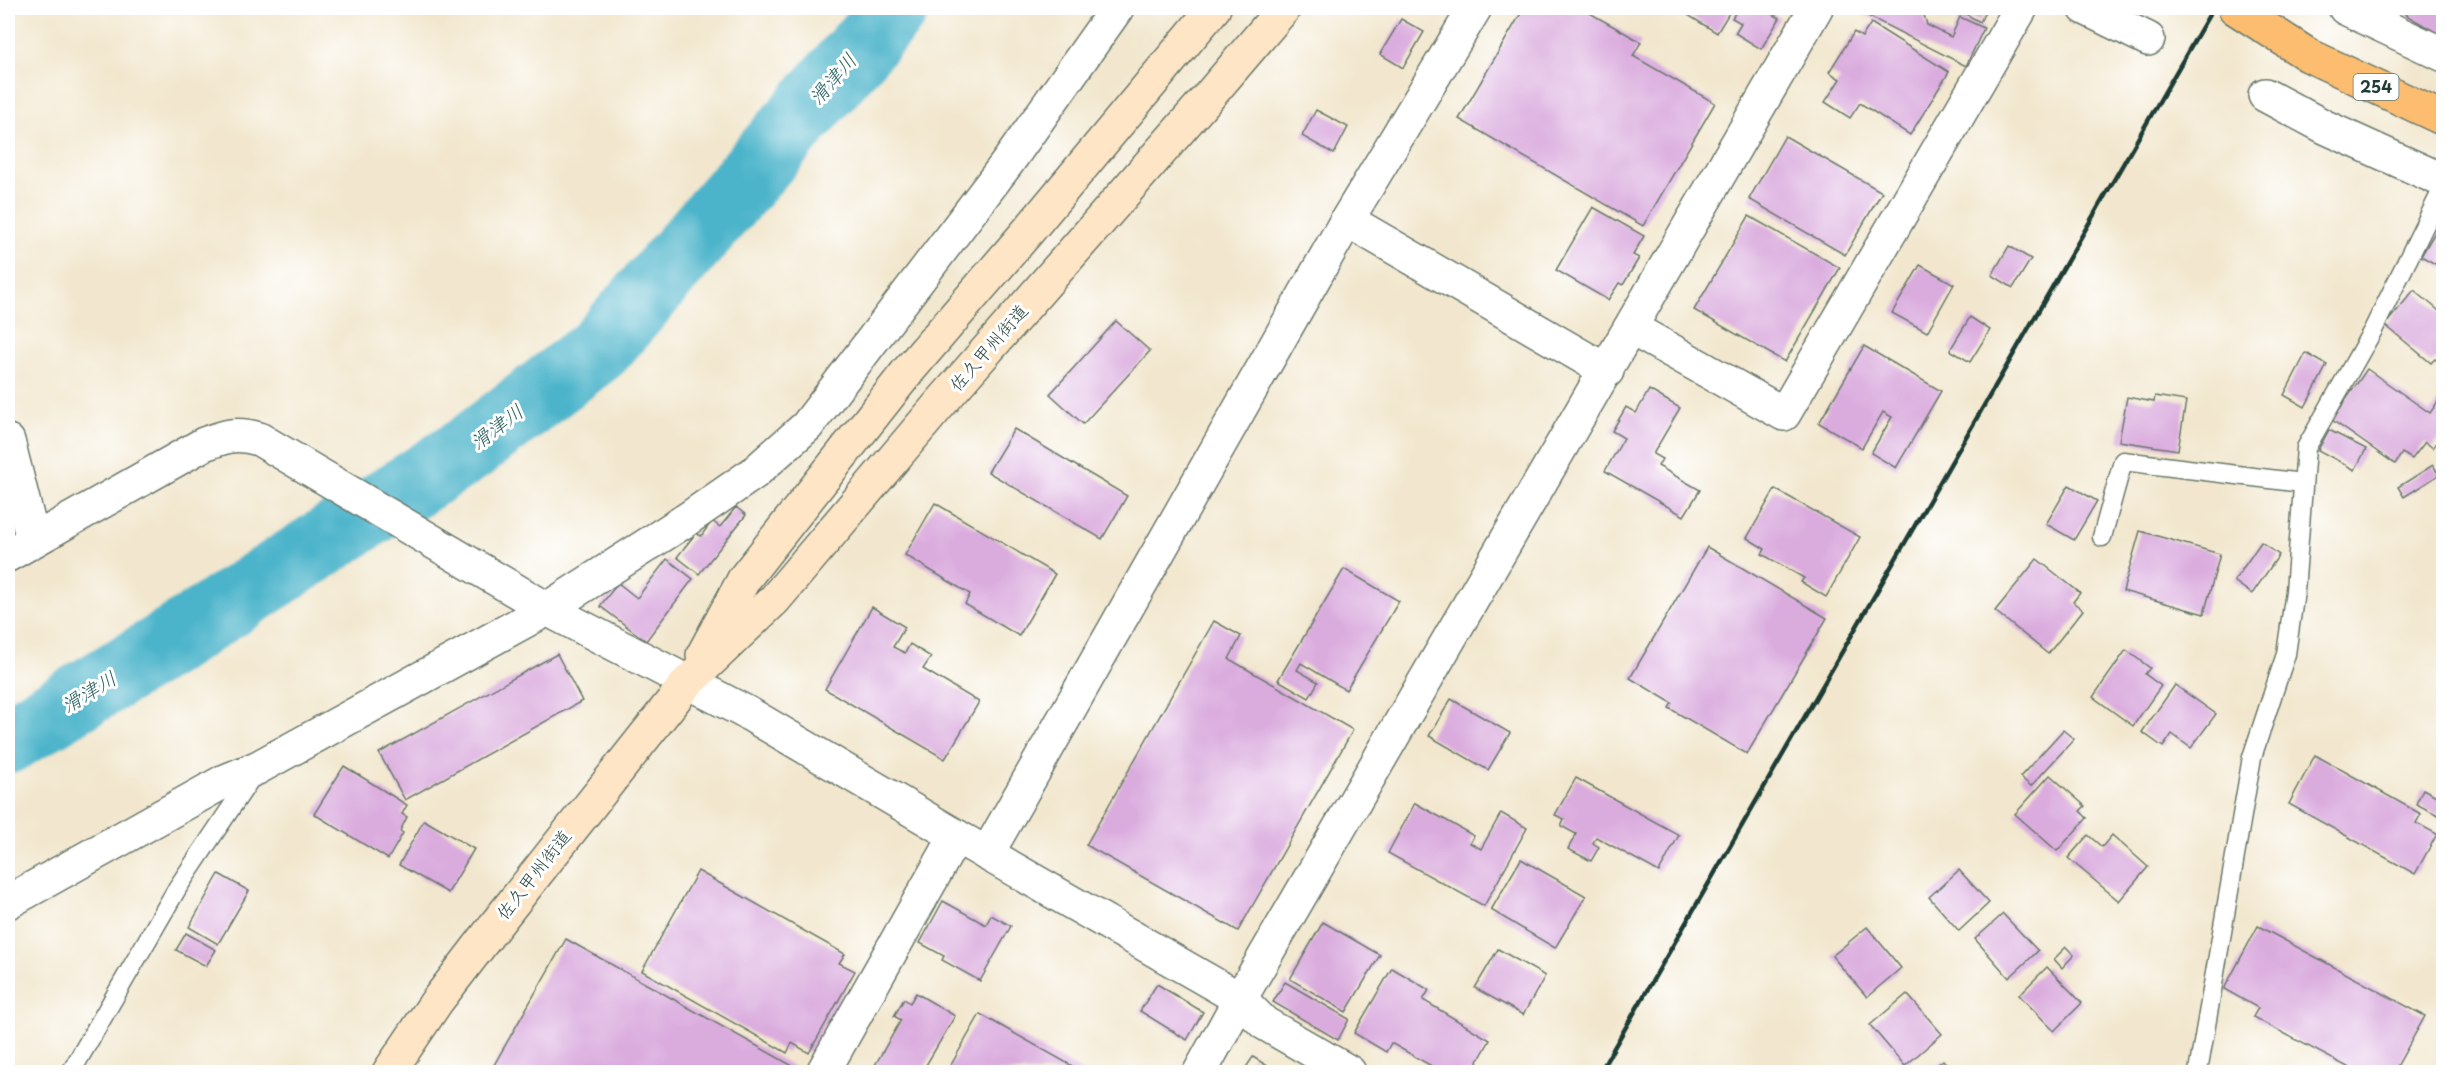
<svg xmlns="http://www.w3.org/2000/svg" width="2451" height="1080" font-family="'Playpen Sans','Klee One',sans-serif">
<style>
.lines{fill:none;stroke-linecap:round;stroke-linejoin:round}
.river{stroke:#4cb4ca;stroke-width:68}
.building{fill:#daacde}
.lane-casing{stroke:#69786a;stroke-width:21}
.street-casing{stroke:#69786a;stroke-width:36}
.secondary-casing{stroke:#69786a;stroke-width:36}
.highway-casing{stroke:#69786a;stroke-width:36}
.lane{stroke:#fff;stroke-width:18}
.street{stroke:#fff;stroke-width:33}
.secondary{stroke:#fee5c5;stroke-width:33}
.highway{stroke:#fcbd6f;stroke-width:33}
.rail{stroke:#1f3d34;stroke-width:4.5}
.labels{text-anchor:middle;stroke-width:6;stroke-linejoin:round;paint-order:stroke}
.shield{fill:#fff;stroke:#627771;stroke-width:1.5}
.shield-label{font-size:16px;font-weight:bold;fill:#1f3d34}
.street-label{font-size:18px;fill:#1f3d34;stroke:#fff}
.water-label{font-size:20px;font-style:italic;fill:#2c6161;stroke:#fff}
</style>
<rect width="100%" height="100%" fill="#fff"/>
<filter id="ink" filterUnits="userSpaceOnUse"><feTurbulence type="fractalNoise" baseFrequency=".0167" numOctaves="2"/><feDisplacementMap in="SourceGraphic" scale="12" xChannelSelector="R" yChannelSelector="G"/><feConvolveMatrix kernelMatrix="1 2 1 2 8 2 1 2 1" color-interpolation-filters="sRGB"/></filter>
<filter id="wash" filterUnits="userSpaceOnUse"><feTurbulence type="fractalNoise" baseFrequency=".008" numOctaves="4" result="noise"/><feDisplacementMap in="SourceGraphic" scale="24" xChannelSelector="R" yChannelSelector="G"/><feGaussianBlur stdDeviation="1.35" result="paint"/><feColorMatrix in="noise" values="0 0 0 0 0 0 0 0 0 0 0 0 0 0 0 0 0 1.4 0 .05"/><feComposite in="paint" operator="in"/></filter>
<g filter="url(#wash)">
<rect width="100%" height="100%" fill="#f2e7ce"/>
<g class="lines">
<polyline class="river" points="8,740 169,643 470,448 600,348 895,8"/>
</g>
<g id="blocks">
<g class="building">
<polygon points="1524,8 1581,8 1641,42 1633,56 1715,103 1643,226 1459,119"/>
<polygon points="1685,8 1732,8 1717,33 1683,12"/>
<polygon points="1738,8 1773,8 1770,13 1780,18 1761,49 1735,33 1741,23 1732,18"/>
<polygon points="1864,8 1922,8 1927,25 1951,37 1960,17 1984,28 1966,66 1862,13"/>
<polygon points="1955,8 1987,8 1980,22"/>
<polygon points="2411,8 2444,8 2444,37 2406,15"/>
<polygon points="1401,19 1424,32 1403,68 1380,54"/>
<polygon points="1871,23 1949,72 1910,135 1860,103 1850,118 1825,102 1840,79 1829,72 1854,32 1862,37"/>
<polygon points="1316,110 1348,127 1334,154 1302,136"/>
<polygon points="1785,136 1882,192 1845,255 1749,199"/>
<polygon points="1593,207 1644,236 1633,255 1639,258 1623,285 1619,283 1608,300 1556,270"/>
<polygon points="1749,216 1840,268 1785,362 1694,310"/>
<polygon points="2444,217 2444,269 2421,256"/>
<polygon points="2009,246 2031,259 2013,288 1992,275"/>
<polygon points="1920,265 1954,284 1927,332 1892,313"/>
<polygon points="2414,290 2444,315 2444,366 2435,359 2431,363 2385,325"/>
<polygon points="1970,317 1990,330 1970,362 1950,350"/>
<polygon points="1116,321 1150,351 1083,424 1050,394"/>
<polygon points="1864,346 1941,391 1896,468 1871,453 1892,417 1883,412 1862,448 1819,423"/>
<polygon points="2306,353 2327,365 2305,407 2284,395"/>
<polygon points="2367,369 2430,413 2444,393 2444,432 2433,448 2425,442 2412,459 2402,453 2395,464 2332,420"/>
<polygon points="1649,390 1680,408 1653,454 1662,459 1658,466 1700,490 1684,516 1605,471 1624,438 1612,431 1626,407 1636,413"/>
<polygon points="2155,396 2186,401 2178,450 2119,441 2127,397 2154,402"/>
<polygon points="1014,429 1127,496 1102,539 988,472"/>
<polygon points="2329,430 2366,449 2355,470 2318,450"/>
<polygon points="2433,465 2439,475 2404,497 2398,487"/>
<polygon points="2069,485 2097,501 2074,540 2046,524"/>
<polygon points="1775,489 1860,537 1826,597 1801,582 1804,578 1762,554 1765,549 1747,538"/>
<polygon points="935,503 1055,574 1019,636 965,604 970,594 905,555"/>
<polygon points="736,507 746,515 699,574 677,557 696,533 701,536 712,521 720,527"/>
<polygon points="2140,531 2220,554 2204,614 2123,591"/>
<polygon points="2261,542 2279,555 2252,594 2234,581"/>
<polygon points="1707,547 1827,618 1747,754 1669,708 1672,703 1630,678"/>
<polygon points="667,559 693,579 646,641 600,606 618,583 637,598"/>
<polygon points="2037,559 2080,593 2073,602 2083,610 2048,654 1995,611"/>
<polygon points="1344,569 1399,601 1346,690 1301,663 1297,670 1318,682 1309,698 1278,680"/>
<polygon points="872,607 905,627 893,647 905,653 910,644 931,657 923,669 979,702 945,759 825,689"/>
<polygon points="1214,621 1241,636 1229,659 1353,730 1238,931 1086,845"/>
<polygon points="2126,650 2150,668 2145,674 2161,686 2133,726 2093,697"/>
<polygon points="557,654 582,701 405,800 379,753"/>
<polygon points="2175,685 2216,714 2191,748 2172,734 2163,747 2142,732"/>
<polygon points="1451,699 1510,733 1488,770 1429,736"/>
<polygon points="2063,730 2074,739 2031,786 2020,777"/>
<polygon points="2315,755 2421,814 2416,823 2437,834 2415,874 2289,804"/>
<polygon points="344,766 407,805 402,814 407,817 400,831 403,833 388,859 314,814"/>
<polygon points="2050,775 2085,806 2080,811 2087,818 2057,851 2015,814"/>
<polygon points="1576,778 1679,835 1659,872 1596,837 1593,843 1599,847 1591,861 1568,849 1576,834 1561,826 1564,819 1555,815"/>
<polygon points="2423,789 2444,800 2444,818 2416,804"/>
<polygon points="1415,803 1474,836 1470,843 1481,849 1501,813 1527,828 1484,906 1388,853"/>
<polygon points="424,820 474,849 448,893 399,865"/>
<polygon points="2088,835 2102,847 2112,835 2148,867 2119,901 2068,858"/>
<polygon points="1521,859 1586,896 1555,948 1491,910"/>
<polygon points="1959,870 1989,903 1959,931 1929,897"/>
<polygon points="698,871 845,954 839,963 855,971 809,1053 792,1043 787,1053 642,971"/>
<polygon points="219,874 249,891 218,944 189,927"/>
<polygon points="943,901 986,925 991,915 1011,926 980,981 942,960 944,956 920,943"/>
<polygon points="2003,914 2038,951 2009,978 1975,939"/>
<polygon points="1323,922 1380,955 1346,1012 1290,979"/>
<polygon points="2258,926 2425,1016 2394,1072 2357,1072 2253,1017 2258,1008 2224,989"/>
<polygon points="1867,927 1901,968 1867,997 1832,956"/>
<polygon points="186,933 216,950 206,966 176,950"/>
<polygon points="566,939 798,1069 796,1072 490,1072"/>
<polygon points="2066,947 2074,955 2062,968 2054,959"/>
<polygon points="1498,949 1545,976 1523,1015 1475,988"/>
<polygon points="2047,967 2082,1003 2054,1031 2019,995"/>
<polygon points="1392,968 1429,990 1423,1000 1490,1040 1472,1072 1442,1072 1391,1043 1386,1052 1354,1033"/>
<polygon points="1285,982 1349,1019 1338,1040 1273,1002"/>
<polygon points="1157,984 1203,1012 1187,1040 1140,1011"/>
<polygon points="916,993 955,1016 922,1072 871,1072 901,1020 894,1016 904,999 910,1003"/>
<polygon points="1907,994 1942,1034 1905,1066 1870,1025"/>
<polygon points="980,1014 1003,1027 1083,1072 947,1072"/>
<polygon points="2444,1051 2444,1072 2434,1072"/>
<polygon points="1253,1057 1277,1072 1243,1072"/>
<polygon points="1943,1060 1954,1072 1929,1072"/>
</g>
</g>
</g>
<g filter="url(#ink)">
<use href="#blocks" fill-opacity="0" stroke="#69786a" stroke-width="1.5"/>
<g class="lines">
<g class="lane-casing">
<g id="lane">
<polyline points="2102,537 2123,461 2302,483"/>
<polyline points="71,1072 178,887 255,772"/>
<polyline points="2198,1072 2252,757 2286,654 2295,591 2306,448 2373,330 2444,186"/>
</g>
</g>
<g class="street-casing">
<g id="street">
<polyline points="2085,8 2148,39"/>
<polyline points="2345,8 2444,55"/>
<polyline points="2265,95 2325,127 2444,181"/>
<polyline points="1347,220 1607,371"/>
<polyline points="1631,328 1784,414 2021,8"/>
<polyline points="8,441 33,540"/>
<path d="M 8,555 L 204,444 C 226,436 237,432 259,439 L 547,609 L 751,715 L 956,836 L 1240,999 L 1264,1023 L 1349,1072"/>
<polyline points="987,854 1347,220 1475,8"/>
<polyline points="8,902 223,782 257,768 547,609 686,520 754,473 807,426 1008,162 1117,8"/>
<polyline points="823,1072 956,836"/>
<polyline points="1200,1072 1240,999 1816,8"/>
</g>
</g>
<g class="secondary-casing">
<g id="secondary">
<polyline points="703,655 744,579 908,371 1029,230 1214,8"/>
<polyline points="389,1072 437,1001 497,923 687,683 775,599 939,405 1210,95 1284,8"/>
</g>
</g>
<g class="highway-casing">
<polyline id="highway" points="2235,8 2308,55 2444,119"/>
</g>
<use href="#lane" class="lane"/>
<use href="#street" class="street"/>
<use href="#secondary" class="secondary"/>
<use href="#highway" class="highway"/>
<polyline class="rail" points="1600,1072 2213,8"/>
</g>
</g>
<g class="labels">
<rect class="shield" x="2353.5" y="74" width="45" height="26" rx="4.5"/>
<g class="shield-label">
<text x="2376" y="93">254</text>
</g>
<g class="street-label">
<text transform="translate(989 348) rotate(-49)" y="6">佐久甲州街道</text>
<text transform="translate(534 875) rotate(-52)" y="6">佐久甲州街道</text>
</g>
<g class="water-label">
<text transform="translate(833 79) rotate(-49)" y="7">滑津川</text>
<text transform="translate(497 427) rotate(-37)" y="7">滑津川</text>
<text transform="translate(89 692) rotate(-31)" y="7">滑津川</text>
</g>
</g>
<rect width="2451" height="1080" fill="none" stroke="#fff" stroke-width="30"/>
</svg>
